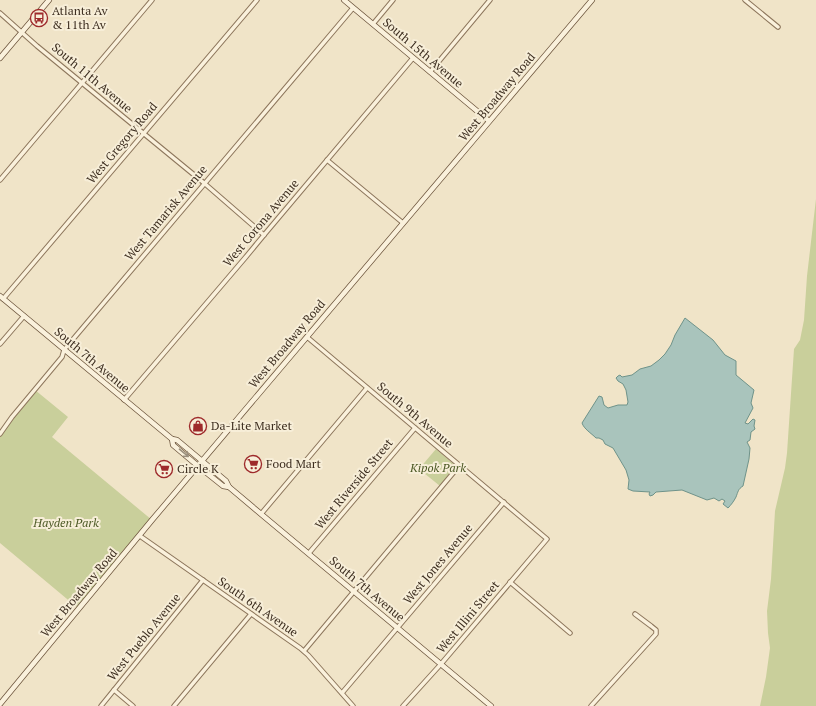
<svg xmlns="http://www.w3.org/2000/svg" width="816" height="706" font-family="'PT Serif',serif">
<style>
.park{fill:#c9cf9b}
.water{fill:#a9c4bc;stroke:#6f938a}
.lines{fill:none;stroke-linecap:round;stroke-linejoin:round}
.street-casing{stroke:#8d765c;stroke-width:5.5}
.secondary-casing{stroke:#6f573f;stroke-width:6}
.street{stroke:#faf1dc;stroke-width:3.5}
.secondary{stroke:#faf1dc;stroke-width:4.5}
.oneway{stroke:#9c907e}
.labels{text-anchor:middle;stroke-width:4;stroke-linejoin:round;paint-order:stroke}
.poi-label{font-size:12px;fill:#3d2e20;stroke:#f7eed8;text-anchor:start}
.street-label{font-size:12px;fill:#3d2e20;stroke:#f7eed8}
.park-label{font-size:12px;font-style:italic;fill:#4d5a26;stroke:#f7eed8}
</style>
<rect width="100%" height="100%" fill="#f0e4c8"/>
<g class="park">
<polygon points="816,199 816,706 760,706 766,677 770,648 768,633 767,611 771,579 775,511 785,468 787,453 794,349 800,340 804,320 807,276"/>
<polygon points="35,390 68,417 52,437 152,520 79,609 0,543 0,434"/>
<polygon points="436,449 456,466 440,486 419,469"/>
</g>
<path class="water" d="M 685,318 L 713,340 L 725,355 L 736,361 L 736,375 L 754,390 L 751,403 L 753,408 L 745,423 L 748,424 L 753,419 L 755,420 L 754,426 L 755,429 L 751,432 L 750,440 L 747,442 L 750,448 L 749,459 L 743,486 C 738,489 738,492 736,497 C 734,501 731,505 728,508 L 723,504 L 725,501 L 722,499 L 719,501 L 714,498 L 707,500 L 682,490 L 656,492 L 653,495 L 650,496 L 649,494 L 650,492 L 633,491 L 628,489 L 629,480 L 626,470 L 613,448 L 605,444 L 603,440 L 599,438 L 596,438 C 591,433 584,429 582,423 L 599,396 L 602,397 L 604,405 L 608,408 L 618,405 L 627,405 L 628,402 L 626,390 L 623,384 L 618,381 L 616,378 L 618,376 L 620,375 L 622,377 L 632,375 L 640,369 L 651,366 L 659,360 L 665,354 L 671,345 L 675,335 Z"/>
<g class="lines">
<g class="street-casing">
<g id="street">
<polyline points="745,0 778,27"/>
<polyline points="0,13 37,46 204,183 264,235"/>
<polyline points="373,24 393,0"/>
<polyline points="430,72 490,0"/>
<polyline points="327,160 403,223"/>
<polyline points="0,180 152,0"/>
<polyline points="3,299 257,0"/>
<polyline points="307,337 547,539 441,664 403,706"/>
<polyline points="0,344 24,316"/>
<polyline points="124,400 245,258 264,235 413,58"/>
<polyline points="0,434 12,417 62,357 64,350 69,344 353,8"/>
<polyline points="261,514 367,388"/>
<polyline points="140,536 300,648 308,655 353,706"/>
<polyline points="309,553 415,428"/>
<polyline points="510,582 570,633"/>
<polyline points="304,651 459,466"/>
<polyline points="114,690 133,706"/>
<polyline points="342,693 504,502"/>
<polyline points="101,706 203,580"/>
<polyline points="174,706 251,614"/>
<polyline points="591,706 656,634 656,630 651,626 635,614"/>
</g>
</g>
<g class="secondary-casing">
<g id="secondary">
<polyline points="344,0 489,121"/>
<polyline points="0,58 49,0"/>
<polyline points="0,296 172,439 177,440 226,481 229,487"/>
<polyline points="172,439 173,445 198,466 223,486 229,487 261,514 491,706"/>
<polyline points="0,704 152,520 592,0"/>
</g>
</g>
<use href="#street" class="street"/>
<use href="#secondary" class="secondary"/>
</g>
<defs><path id="oneway-shaft" d="M-6 0H5M1.5-3L5.5 0L1.5 3" fill="none" stroke-width="1.6" stroke-linecap="round" stroke-linejoin="round"/></defs>
<use class="oneway" href="#oneway-shaft" transform="translate(184 453) rotate(40)"/>
<defs>
<g id="bus-ring" transform="scale(0.9)"><circle r="9.5" fill="#f7eed8" stroke="#9e2a2b" stroke-width="1.5"/><path d="M-5-6H5V4H4V6H2V4H-2V6H-4V4H-5ZM-3.5-4V0h7V-4ZM-3.5 1.2v1.5H-2V1.2ZM2 1.2v1.5H3.5V1.2Z" fill="#9e2a2b"/></g>
<g id="shop-ring" transform="scale(0.9)"><circle r="9.5" fill="#f7eed8" stroke="#9e2a2b" stroke-width="1.5"/><path d="M-5-2.5h2.3a2.7 3.5 0 0 1 5.4 0H5L5.5 6h-11ZM-1.5-2.5h3a1.5 2.3 0 0 0-3 0Z" fill="#9e2a2b"/></g>
<g id="supermarket-ring" transform="scale(0.9)"><circle r="9.5" fill="#f7eed8" stroke="#9e2a2b" stroke-width="1.5"/><path d="M-6-5.5h2.5l.6 2H6L4.5 2H-2.5L-4.4-4H-6ZM-1.5 3.2a1.3 1.3 0 1 0 .1 0ZM3 3.2a1.3 1.3 0 1 0 .1 0Z" fill="#9e2a2b"/></g>
</defs>
<g fill-rule="evenodd">
<use href="#bus-ring" x="39" y="18"/>
<use href="#shop-ring" x="198" y="426"/>
<use href="#supermarket-ring" x="253" y="464"/>
<use href="#supermarket-ring" x="164" y="469"/>
</g>
<g class="labels">
<g class="poi-label">
<text x="52" y="15">Atlanta Av<tspan x="52" dy="14">&amp; 11th Av</tspan></text>
<text x="211" y="430">Da-Lite Market</text>
<text x="266" y="468">Food Mart</text>
<text x="177" y="473">Circle K</text>
</g>
<g class="street-label">
<text transform="translate(423 53) rotate(40)" y="4">South 15th Avenue</text>
<text transform="translate(92 78) rotate(40)" y="4">South 11th Avenue</text>
<text transform="translate(497 97) rotate(-50)" y="4">West Broadway Road</text>
<text transform="translate(122 143) rotate(-50)" y="4">West Gregory Road</text>
<text transform="translate(166 213) rotate(-50)" y="4">West Tamarisk Avenue</text>
<text transform="translate(261 223) rotate(-50)" y="4">West Corona Avenue</text>
<text transform="translate(287 344) rotate(-50)" y="4">West Broadway Road</text>
<text transform="translate(92 360) rotate(40)" y="4">South 7th Avenue</text>
<text transform="translate(415 415) rotate(40)" y="4">South 9th Avenue</text>
<text transform="translate(354 484) rotate(-50)" y="4">West Riverside Street</text>
<text transform="translate(438 564) rotate(-50)" y="4">West Jones Avenue</text>
<text transform="translate(367 589) rotate(40)" y="4">South 7th Avenue</text>
<text transform="translate(79 593) rotate(-50)" y="4">West Broadway Road</text>
<text transform="translate(258 607) rotate(35)" y="4">South 6th Avenue</text>
<text transform="translate(468 617) rotate(-50)" y="4">West Illini Street</text>
<text transform="translate(144 637) rotate(-51)" y="4">West Pueblo Avenue</text>
</g>
<g class="park-label">
<text x="438" y="472">Kipok Park</text>
<text x="66" y="527">Hayden Park</text>
</g>
</g>
</svg>
